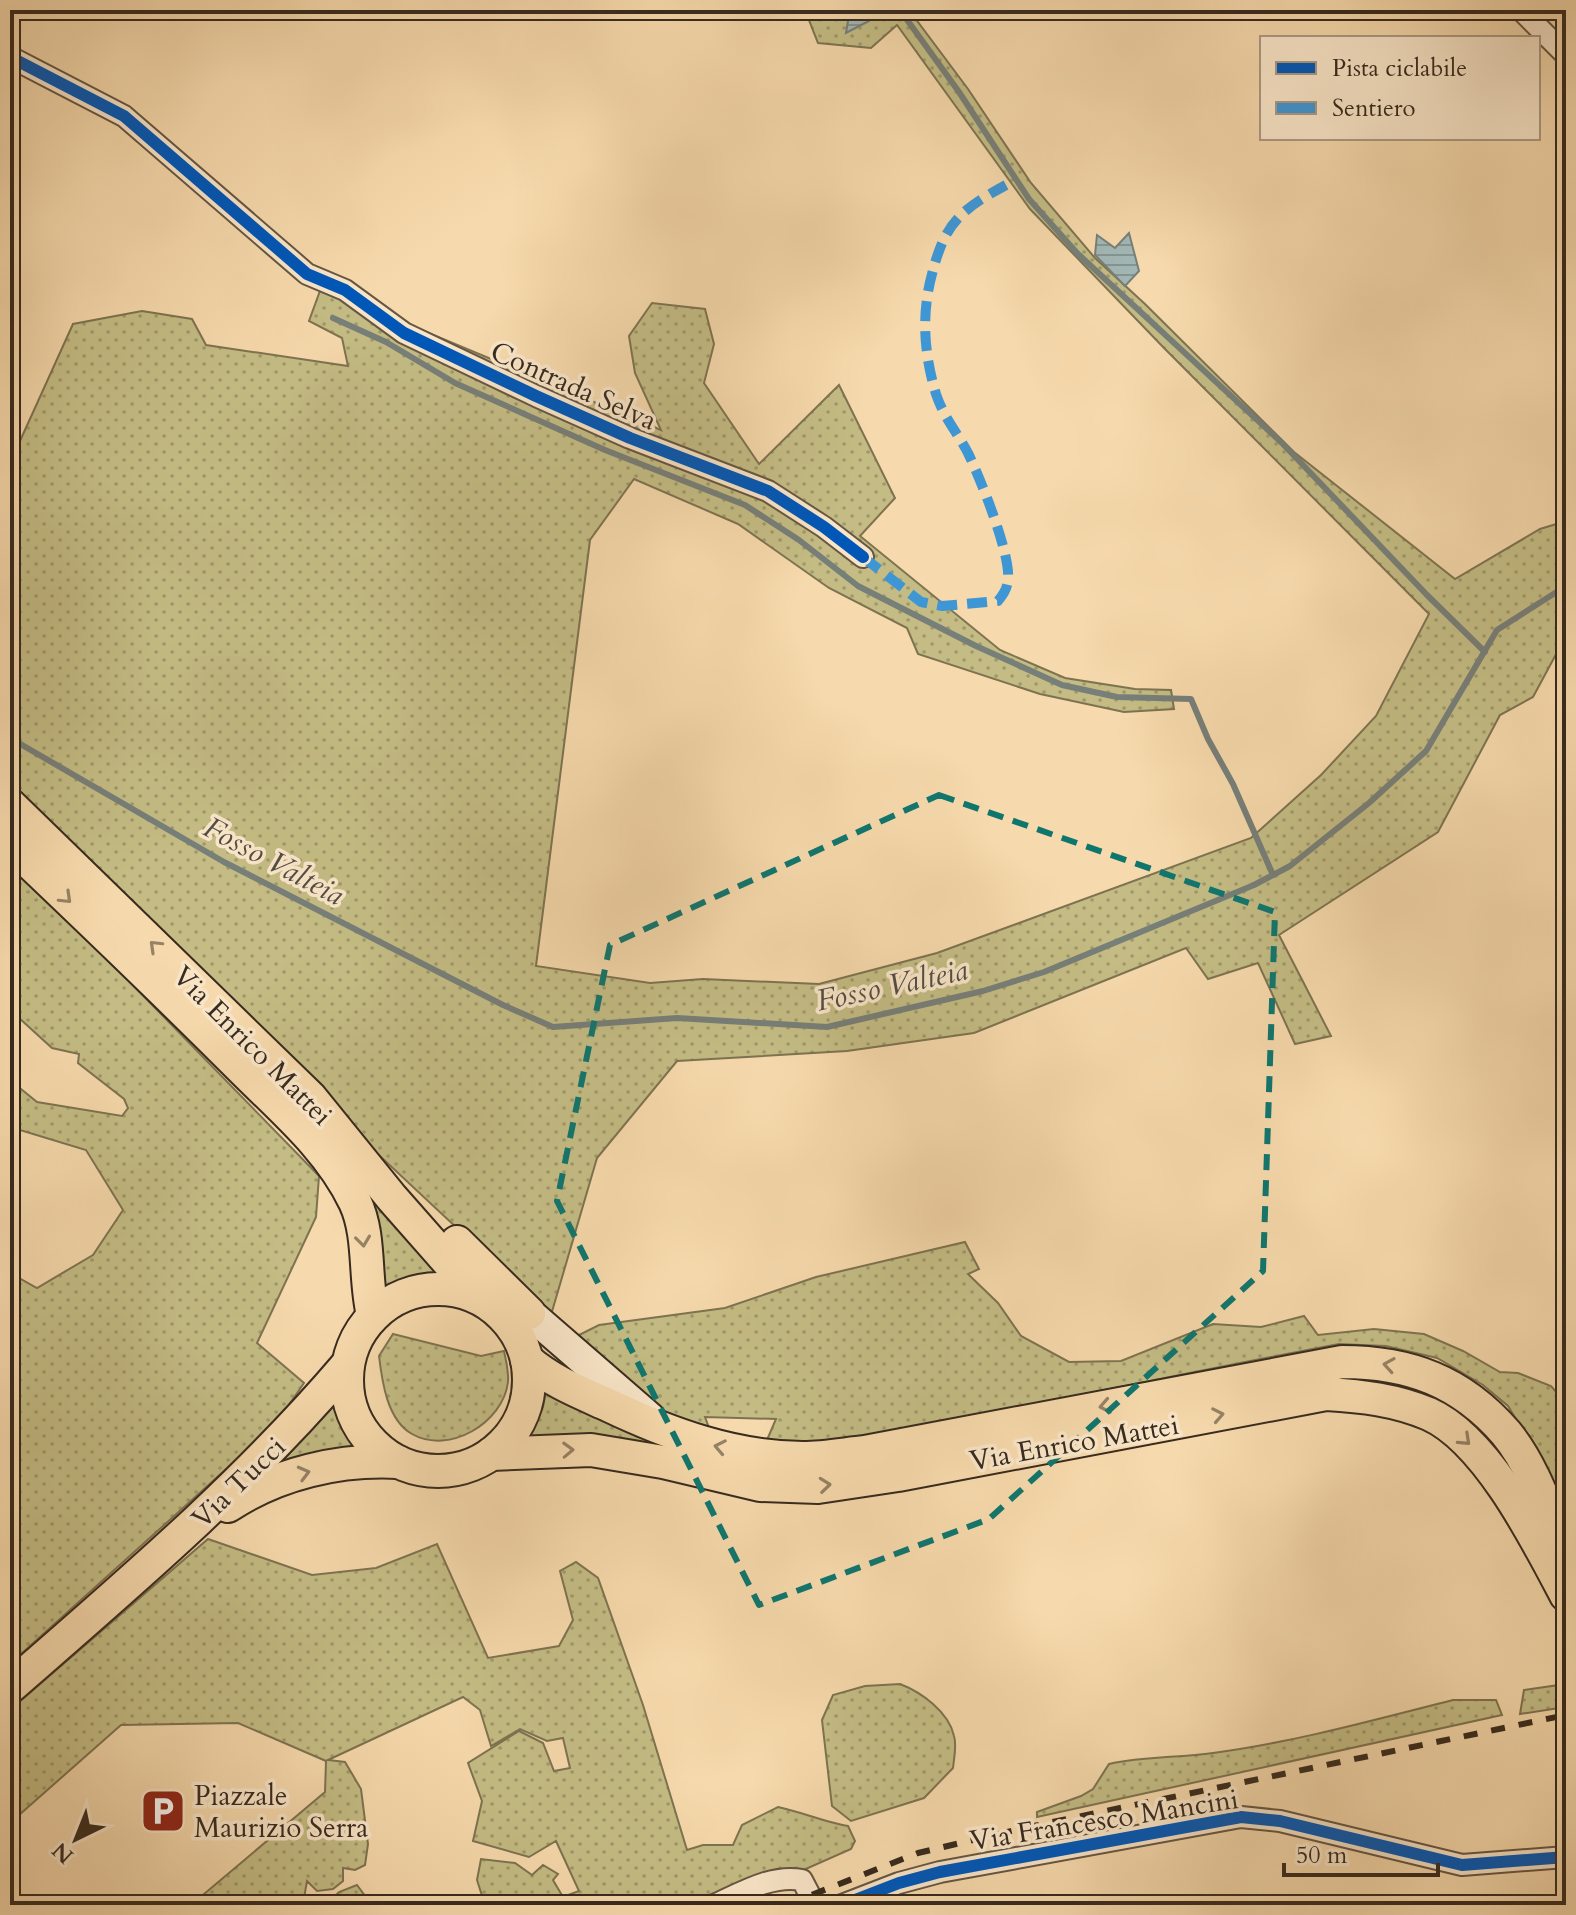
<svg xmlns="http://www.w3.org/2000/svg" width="1576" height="1915" font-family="Cardo,serif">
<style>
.grass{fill:url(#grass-dots);stroke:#7e7351;stroke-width:2}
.water{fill:url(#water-rules);stroke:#777f79;stroke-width:2}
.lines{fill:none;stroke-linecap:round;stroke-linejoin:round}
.stream{stroke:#777f79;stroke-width:6}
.street-casing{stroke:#675642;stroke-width:24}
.secondary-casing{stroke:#372a1e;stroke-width:34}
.primary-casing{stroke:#372a1e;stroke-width:36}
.street{stroke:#f9e6c9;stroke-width:20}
.secondary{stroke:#f9e6c9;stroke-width:30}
.primary{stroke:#f6d9ac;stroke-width:32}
.rail{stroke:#372a1e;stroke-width:6;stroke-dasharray:14 14;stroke-linecap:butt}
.quiet{stroke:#3e96d5;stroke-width:10;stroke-dasharray:20 10;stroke-linecap:butt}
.cycleway-casing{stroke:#f9e6c9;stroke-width:17}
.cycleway{stroke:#0057b8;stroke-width:12}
.oneway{stroke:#968265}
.marked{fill:none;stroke:#0f766e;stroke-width:6;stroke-dasharray:16 10;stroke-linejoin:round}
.labels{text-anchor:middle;stroke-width:7;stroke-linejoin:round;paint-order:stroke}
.street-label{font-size:28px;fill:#372a1e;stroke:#f9e6c9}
.poi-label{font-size:28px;fill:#372a1e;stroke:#f9e6c9;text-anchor:start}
.water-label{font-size:30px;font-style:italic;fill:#524d44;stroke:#f9e6c9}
</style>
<defs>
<pattern id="grass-dots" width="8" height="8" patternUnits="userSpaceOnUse" patternTransform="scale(2)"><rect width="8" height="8" fill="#c4bc84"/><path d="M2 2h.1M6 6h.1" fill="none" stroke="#a0996b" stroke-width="1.8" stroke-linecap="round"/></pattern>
<pattern id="water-rules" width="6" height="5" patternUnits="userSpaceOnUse" patternTransform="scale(2)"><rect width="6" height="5" fill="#a2b7b6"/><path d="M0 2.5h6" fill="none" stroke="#859593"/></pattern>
</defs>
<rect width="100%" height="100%" fill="#f6d9ac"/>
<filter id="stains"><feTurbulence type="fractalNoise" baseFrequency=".0025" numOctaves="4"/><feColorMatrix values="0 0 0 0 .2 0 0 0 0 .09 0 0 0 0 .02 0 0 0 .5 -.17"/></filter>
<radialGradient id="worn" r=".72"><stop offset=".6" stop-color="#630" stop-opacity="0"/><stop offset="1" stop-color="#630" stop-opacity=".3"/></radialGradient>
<g class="grass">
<path d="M 805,10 L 909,10 L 968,89 L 1031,183 L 1095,258 L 1145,304 L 1294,452 L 1455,579 L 1540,529 L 1566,521 L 1566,643 L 1561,645 L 1533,697 L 1500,715 L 1438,832 L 1279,935 L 1331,1036 L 1295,1044 L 1258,963 L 1208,979 L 1186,948 L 974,1033 L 847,1051 L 677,1061 L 597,1158 L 551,1315 C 367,1146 186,974 10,797 L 10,463 L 73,324 L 142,311 L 192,319 L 206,345 L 348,366 L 342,338 L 309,321 L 321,288 L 661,430 L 635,373 L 629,336 L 652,303 L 705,309 L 714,344 L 704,383 L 759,464 L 839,385 L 895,498 L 860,536 L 1000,650 L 1065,678 L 1135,689 L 1171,690 L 1174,709 L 1124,712 L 1040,694 L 918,654 L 907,628 L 829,588 L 738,524 L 634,479 L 590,540 L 536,966 L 650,983 L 703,979 L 819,984 L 937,953 L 1251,838 L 1321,775 L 1376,716 L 1429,614 L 1164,348 L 1030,209 L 897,25 L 871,48 L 818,43 Z"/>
<polygon points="10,866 119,971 319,1176 316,1217 257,1343 304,1383 275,1425 10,1664 10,1273 37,1288 93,1255 123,1210 86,1150 10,1127 10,1080 37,1102 122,1116 128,1108 124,1099 78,1063 79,1054 52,1048 18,1017 18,1005 10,996"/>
<polygon points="365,1178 442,1275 412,1277 384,1288"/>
<path d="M 965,1242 L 979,1269 L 968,1274 L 998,1303 L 1021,1336 L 1069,1362 L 1121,1361 L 1213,1324 L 1261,1327 L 1304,1316 L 1318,1335 L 1374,1329 L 1424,1334 L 1463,1351 L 1500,1372 L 1518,1373 L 1551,1386 L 1566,1403 L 1566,1524 L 1543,1463 L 1508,1406 L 1483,1385 L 1437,1358 L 1386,1346 L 1339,1344 C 1216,1367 1094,1393 970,1416 C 903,1428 835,1447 767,1440 L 776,1419 L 705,1417 L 711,1433 L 664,1417 L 575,1337 L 599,1325 L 725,1308 L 816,1277 Z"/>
<path d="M 393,1334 L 481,1356 L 504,1351 C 506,1361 509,1372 508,1382 C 503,1423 449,1455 412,1434 C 387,1420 382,1381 379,1356 Z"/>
<polygon points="546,1389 676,1451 619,1438 529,1438 543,1407"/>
<polygon points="336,1402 349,1435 361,1449 262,1473"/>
<path d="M 208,1539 L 312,1575 L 376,1568 L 437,1544 L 488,1658 L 559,1646 L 573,1620 L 560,1571 L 576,1562 L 598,1578 L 643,1705 L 687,1850 L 703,1845 L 733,1845 L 742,1825 L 778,1807 C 802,1812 824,1822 848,1826 L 855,1841 L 851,1849 L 799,1872 L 740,1884 L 699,1905 L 485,1905 L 477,1880 L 481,1859 L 515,1863 L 532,1875 L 543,1865 L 558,1874 L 553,1880 L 563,1897 L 579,1891 L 556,1841 L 529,1857 L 473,1841 L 482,1801 L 468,1763 L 519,1731 L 543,1743 L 554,1771 L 570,1768 L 563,1738 L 547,1741 L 520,1729 L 491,1746 L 480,1710 L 463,1697 L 328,1760 L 345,1762 L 361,1789 L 368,1844 L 365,1865 L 355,1870 L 343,1868 L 343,1881 L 333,1889 L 317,1891 L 307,1881 L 304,1898 L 309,1905 L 191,1905 L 325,1792 L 326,1761 L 238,1723 L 121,1725 L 10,1823 L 10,1710 Z"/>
<path d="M 900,1684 C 921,1692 949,1712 954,1736 C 957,1745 954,1758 953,1768 L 924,1798 L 851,1821 L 832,1806 L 822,1720 L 833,1695 L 865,1686 Z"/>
<polygon points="1566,1684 1566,1707 1520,1714 1524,1690"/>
<path d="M 1453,1700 L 1496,1700 L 1502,1715 L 1037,1817 L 1037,1812 L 1081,1796 L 1093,1789 L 1109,1764 C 1144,1756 1178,1758 1213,1753 C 1295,1742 1374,1720 1453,1700 Z"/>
<polygon points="357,1885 366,1897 407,1905 326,1905 339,1892"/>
</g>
<g class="water">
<polygon points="835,10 872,10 869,21 846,33 848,21"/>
<polygon points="1129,233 1139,271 1125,286 1095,255 1097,235 1115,248"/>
</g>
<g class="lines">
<g class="stream">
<polyline points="900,10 959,92 1029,199 1077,253 1282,443 1427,595 1485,652"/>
<polyline points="333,318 386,342 455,383 605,450 745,505 799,540 858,586 976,646 1062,685 1117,697 1191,699 1208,739 1233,784 1273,875"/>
<polyline points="10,738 224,862 503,1005 553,1027 677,1018 827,1027 983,991 1044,972 1254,885 1290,866 1369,803 1426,751 1497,630 1566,586"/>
</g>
<g class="street-casing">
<g id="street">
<polyline points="1521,10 1566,55"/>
<polyline points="10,57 124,116 307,274 345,290 404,333 536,396 630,438 768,491 824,527 863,557"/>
<path d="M 714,1905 C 741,1893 772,1874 802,1880 L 815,1905"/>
<polyline points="842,1905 899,1883 940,1872 1241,1817 1280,1821 1462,1865 1566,1857"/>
</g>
</g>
<g class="secondary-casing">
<polyline id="secondary" points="529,1313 650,1418"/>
</g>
<g class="primary-casing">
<g id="primary">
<polyline points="10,805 311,1098 392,1198 481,1299"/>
<path d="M 10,844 C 88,918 165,992 241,1068 C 282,1109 330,1149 355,1202 C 371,1236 364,1279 373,1315"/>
<polyline points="457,1242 529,1313"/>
<circle cx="438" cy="1380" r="91"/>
<path d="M 527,1360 C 551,1381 579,1392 608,1405 C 669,1434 735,1458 803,1458 C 824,1458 845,1454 865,1452 L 1342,1362 C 1409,1362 1461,1381 1506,1433 C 1534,1467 1549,1515 1566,1555"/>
<path d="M 491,1454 L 591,1450 L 663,1462 L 760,1485 L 818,1487 L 898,1475 L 1326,1394 C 1362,1396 1396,1400 1429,1414 C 1487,1440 1537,1540 1566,1595"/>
<path d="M 228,1506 C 278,1473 339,1459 398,1462"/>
<path d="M 10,1687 C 128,1584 245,1485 347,1365"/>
</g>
</g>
<use href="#street" class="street"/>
<use href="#secondary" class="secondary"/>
<use href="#primary" class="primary"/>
<polyline class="rail" points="786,1905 918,1853 1024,1828 1566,1715"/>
<path class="quiet" d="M 863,557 L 921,602 L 942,606 L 998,601 C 1004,594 1007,589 1008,580 C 1011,554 980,478 968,453 C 957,432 944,418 936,394 C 924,354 921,315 932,274 C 945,223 960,210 1006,185"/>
<g class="cycleway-casing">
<g id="cycleway">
<polyline points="10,57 124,116 307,274 345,290 404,333 536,396 630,438 768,491 824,527 863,557"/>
<polyline points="842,1905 899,1883 940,1872 1241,1817 1280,1821 1462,1865 1566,1857"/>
</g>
</g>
<use href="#cycleway" class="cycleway"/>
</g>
<defs><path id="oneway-chevron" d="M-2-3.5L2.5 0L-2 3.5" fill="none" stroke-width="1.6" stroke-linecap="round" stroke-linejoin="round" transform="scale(2)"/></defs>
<g class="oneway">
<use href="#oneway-chevron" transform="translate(66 898) rotate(44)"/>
<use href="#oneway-chevron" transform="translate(155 946) rotate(-136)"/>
<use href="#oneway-chevron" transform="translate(363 1241) rotate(83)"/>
<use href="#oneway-chevron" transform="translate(1389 1365) rotate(-171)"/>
<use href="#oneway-chevron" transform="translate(1105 1406) rotate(169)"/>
<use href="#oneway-chevron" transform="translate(1218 1415) rotate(-11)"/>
<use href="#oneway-chevron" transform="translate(1465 1440) rotate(43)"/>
<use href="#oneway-chevron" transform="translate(720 1447) rotate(-169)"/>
<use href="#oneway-chevron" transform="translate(568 1450) rotate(-2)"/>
<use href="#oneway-chevron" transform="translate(304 1473) rotate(-15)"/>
<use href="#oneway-chevron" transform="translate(825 1485) rotate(-6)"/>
</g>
<path class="marked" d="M 939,795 L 1275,912 L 1263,1271 L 989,1519 L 759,1605 L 557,1201 L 610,945 Z"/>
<defs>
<g id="parking-square" transform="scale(2.3)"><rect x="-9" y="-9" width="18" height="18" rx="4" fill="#8f2418" stroke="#f9e6c9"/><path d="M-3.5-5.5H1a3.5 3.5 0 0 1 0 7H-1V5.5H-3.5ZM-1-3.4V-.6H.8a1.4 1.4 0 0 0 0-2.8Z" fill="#fff"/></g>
</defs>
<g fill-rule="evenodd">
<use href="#parking-square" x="163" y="1811"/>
</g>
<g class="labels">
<g class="street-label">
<text transform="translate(574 385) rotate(24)" y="10">Contrada Selva</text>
<text transform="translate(253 1045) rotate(45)" y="10">Via Enrico Mattei</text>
<text transform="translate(1074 1442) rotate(-10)" y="10">Via Enrico Mattei</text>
<text transform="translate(238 1482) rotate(-44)" y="10">Via Tucci</text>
<text transform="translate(1104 1819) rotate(-9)" y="10">Via Francesco Mancini</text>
</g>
<g class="poi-label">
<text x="194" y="1805">Piazzale<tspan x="194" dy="32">Maurizio Serra</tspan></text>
</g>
<g class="water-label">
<text transform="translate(274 861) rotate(28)" y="10">Fosso Valteia</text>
<text transform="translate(892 985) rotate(-12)" y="10">Fosso Valteia</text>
</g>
</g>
<rect width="1576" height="1915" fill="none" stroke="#f6d9ac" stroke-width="40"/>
<rect x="12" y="12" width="1552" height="1891" fill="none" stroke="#372a1e" stroke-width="4"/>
<rect x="20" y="20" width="1536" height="1875" fill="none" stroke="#372a1e" stroke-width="2"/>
<rect x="1260" y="36" width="280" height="104" fill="#f9e6c9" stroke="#ab9b85" stroke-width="2"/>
<rect x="1276" y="62" width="40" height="12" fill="#0057b8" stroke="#ab9b85" stroke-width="2"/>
<text x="1332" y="76" font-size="24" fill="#372a1e">Pista ciclabile</text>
<rect x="1276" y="102" width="40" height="12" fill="#3e96d5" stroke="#ab9b85" stroke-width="2"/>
<text x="1332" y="116" font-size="24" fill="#372a1e">Sentiero</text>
<g transform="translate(76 1839) rotate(223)" stroke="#f9e6c9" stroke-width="6" paint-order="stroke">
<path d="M0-6L14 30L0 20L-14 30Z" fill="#372a1e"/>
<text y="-12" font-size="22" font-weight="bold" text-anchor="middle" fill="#372a1e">N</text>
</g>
<path d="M1284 1863v12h154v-12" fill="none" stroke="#372a1e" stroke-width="4"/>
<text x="1296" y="1863" font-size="24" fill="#372a1e" stroke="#f9e6c9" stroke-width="6" paint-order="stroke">50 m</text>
<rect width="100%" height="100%" filter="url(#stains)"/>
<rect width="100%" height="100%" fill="url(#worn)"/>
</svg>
